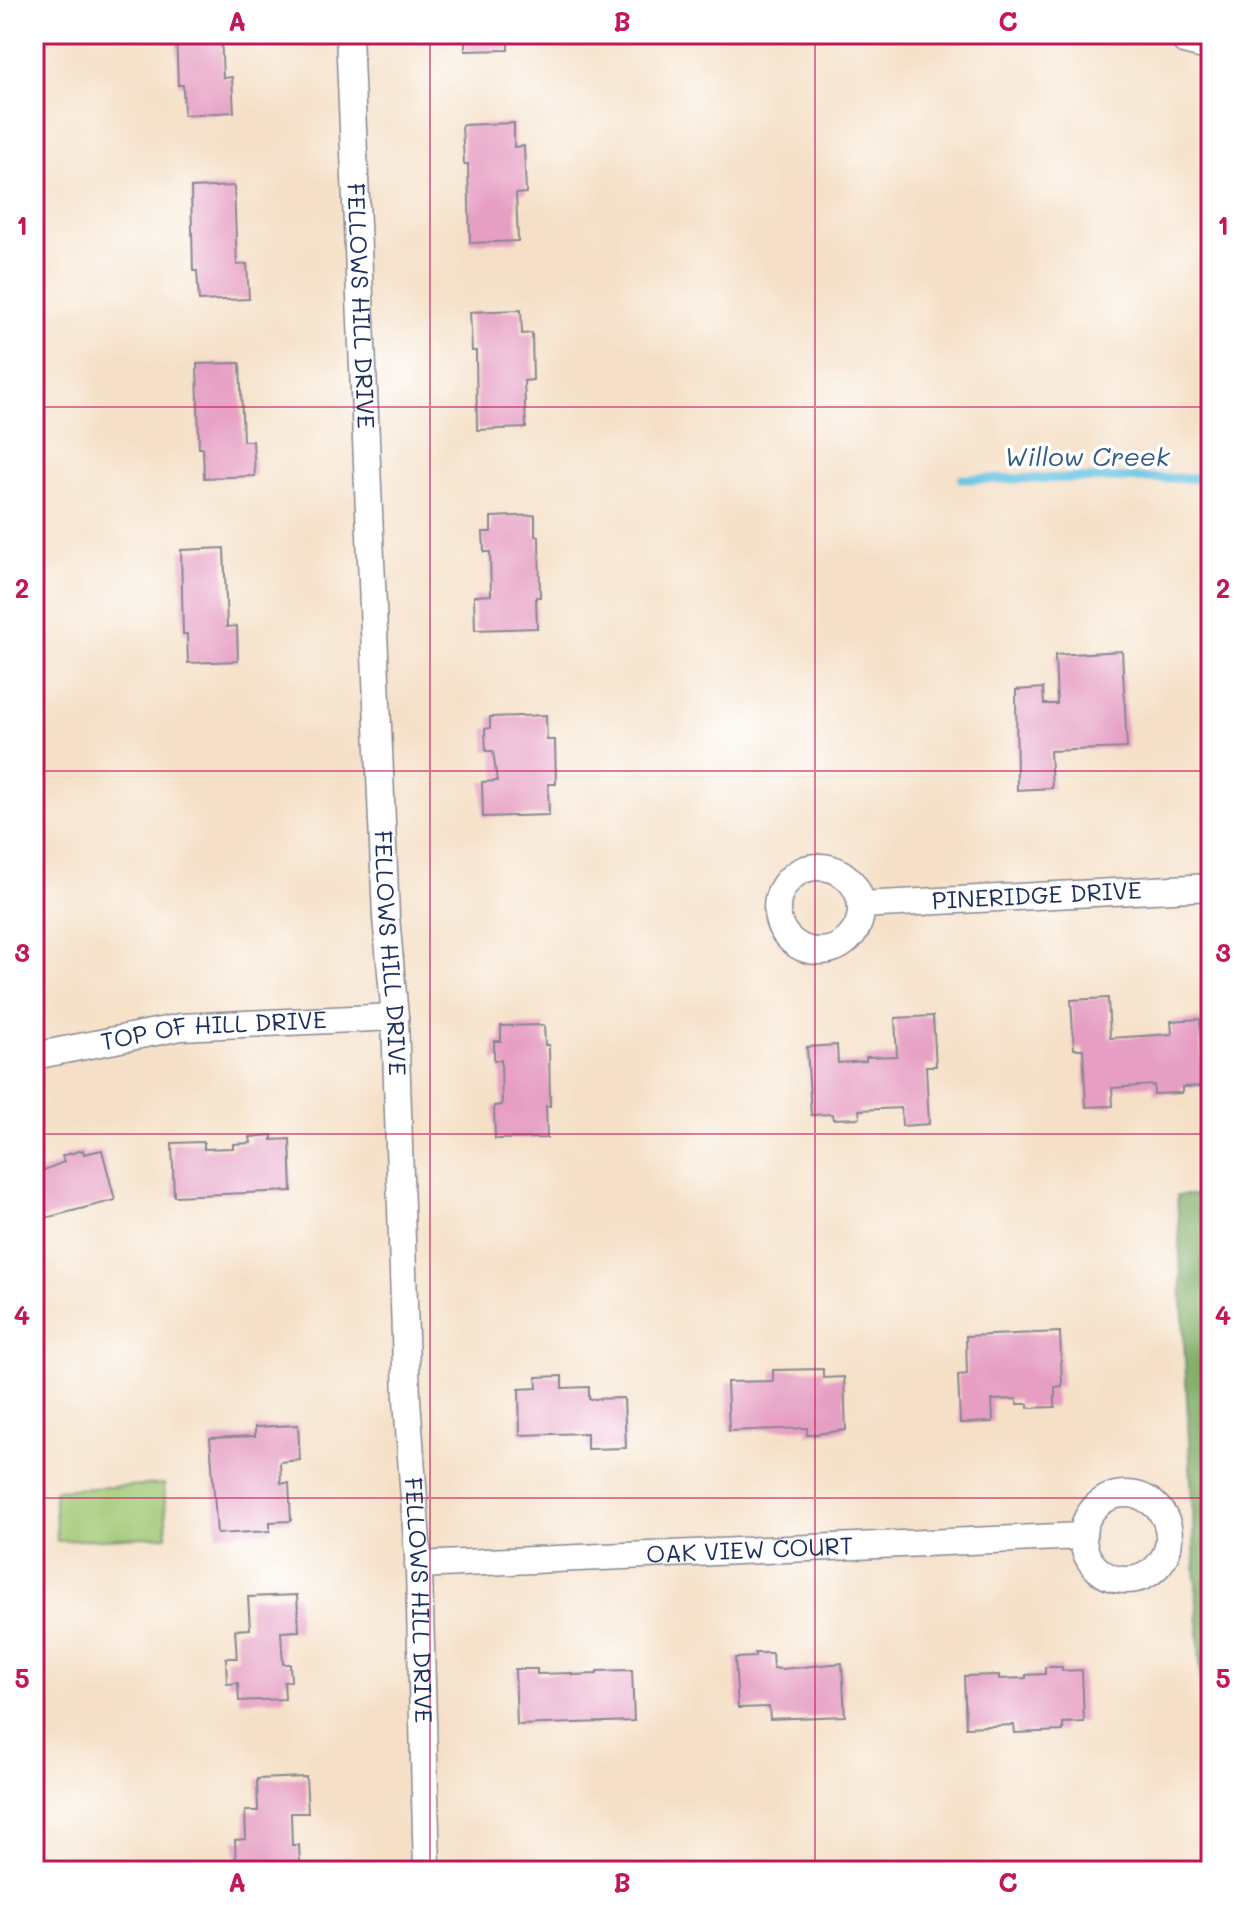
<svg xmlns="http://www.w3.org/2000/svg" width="1245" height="1905" font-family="Mali,sans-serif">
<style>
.green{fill:#9fc772;stroke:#5d7b68;stroke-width:2}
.forest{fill:#7fac64;stroke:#4d6e61;stroke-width:2}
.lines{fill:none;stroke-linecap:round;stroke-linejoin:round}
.stream{stroke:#65c3e3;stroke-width:9}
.building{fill:#e69fc3}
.minor-casing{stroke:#888892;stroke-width:29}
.minor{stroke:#fff;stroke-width:26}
.grid{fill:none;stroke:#c2185b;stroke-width:2;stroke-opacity:0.55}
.labels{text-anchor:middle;stroke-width:7;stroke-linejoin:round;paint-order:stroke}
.street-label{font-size:24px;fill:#1b2f5e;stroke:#fff}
.water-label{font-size:26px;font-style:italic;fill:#315b86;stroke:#fff}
.neatline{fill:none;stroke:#c2185b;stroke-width:3}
.grid-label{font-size:26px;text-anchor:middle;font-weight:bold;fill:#c2185b}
</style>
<rect width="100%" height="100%" fill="#fff"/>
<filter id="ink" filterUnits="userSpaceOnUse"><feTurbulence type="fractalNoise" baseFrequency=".0125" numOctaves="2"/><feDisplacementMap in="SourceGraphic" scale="16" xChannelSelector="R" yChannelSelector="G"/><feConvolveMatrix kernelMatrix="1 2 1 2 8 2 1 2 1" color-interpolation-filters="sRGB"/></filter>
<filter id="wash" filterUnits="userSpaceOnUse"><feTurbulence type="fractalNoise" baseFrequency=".006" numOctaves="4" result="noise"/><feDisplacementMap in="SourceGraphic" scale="32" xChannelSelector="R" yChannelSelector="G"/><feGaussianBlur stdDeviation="1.8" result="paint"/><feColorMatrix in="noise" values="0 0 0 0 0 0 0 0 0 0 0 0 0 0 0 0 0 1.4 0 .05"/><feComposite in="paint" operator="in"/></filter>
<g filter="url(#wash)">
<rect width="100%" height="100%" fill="#f5e0c7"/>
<polygon class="green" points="164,1484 167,1536 57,1541 54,1490"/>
<polygon class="forest" points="1177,1195 1211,1195 1211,1871 1210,1871"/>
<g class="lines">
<polyline class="stream" points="962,479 1211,478"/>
</g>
<g id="blocks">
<g class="building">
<polygon points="176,34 221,34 223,78 232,77 234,112 184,115 183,85 178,85"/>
<polygon points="465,34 508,34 508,50 465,51"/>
<polygon points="514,123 514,147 524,146 526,193 516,194 518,241 470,243 468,164 464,164 462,125"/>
<polygon points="234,186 237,265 247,264 249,299 199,301 197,271 193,271 191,188"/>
<polygon points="521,310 522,334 532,333 533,380 524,381 526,428 477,430 476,351 472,351 470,312"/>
<polygon points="240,363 243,441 253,441 255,476 204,478 203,448 199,448 197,364"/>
<polygon points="535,515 535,536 539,536 540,597 536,597 537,628 475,630 474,596 491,595 490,552 484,552 483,532 491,532 491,517"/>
<polygon points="224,548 227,627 237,626 238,661 188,663 187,634 183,634 181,550"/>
<polygon points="1122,651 1127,748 1050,751 1052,788 1017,790 1016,690 1043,688 1044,704 1057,704 1055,655"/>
<polygon points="546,715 547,740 555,740 556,784 548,784 549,815 483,817 482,782 497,781 493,751 486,751 485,729 490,728 490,717"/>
<polygon points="1108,998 1110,1038 1172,1034 1171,1021 1200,1019 1203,1086 1182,1087 1182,1093 1154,1094 1154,1085 1112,1088 1113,1106 1086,1107 1083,1049 1074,1049 1071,1000"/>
<polygon points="933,1016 936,1066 926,1066 929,1124 902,1126 901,1108 859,1110 860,1118 833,1119 832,1114 811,1115 807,1047 837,1045 838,1063 866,1061 866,1057 897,1056 895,1018"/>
<polygon points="544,1025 545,1045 549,1045 550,1106 546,1106 547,1138 495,1139 494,1106 502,1105 501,1060 494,1061 494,1041 501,1041 501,1026"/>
<polygon points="272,1135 272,1140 290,1139 292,1191 174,1196 172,1143 204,1142 204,1149 233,1148 233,1144 251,1143 250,1137"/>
<polygon points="83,1150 84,1154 102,1150 115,1200 34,1221 34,1174 64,1162 62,1156"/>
<polygon points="1060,1332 1062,1386 1055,1387 1055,1407 1028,1408 1028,1404 1017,1404 1017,1399 992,1400 993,1422 960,1423 958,1375 967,1374 966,1336"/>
<polygon points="823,1369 823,1378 844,1377 846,1430 807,1435 807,1428 729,1431 727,1382 773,1381 773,1370"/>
<polygon points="562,1376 562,1388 589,1387 589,1399 624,1398 626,1448 587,1449 587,1433 520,1435 519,1389 537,1388 536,1377"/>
<polygon points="298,1425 300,1460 280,1462 281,1483 289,1483 291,1521 270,1522 270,1531 217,1534 210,1438 255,1436 255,1427"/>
<polygon points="297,1595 299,1631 281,1632 283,1664 290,1664 291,1681 284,1682 285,1699 239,1701 238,1683 227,1684 226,1658 237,1658 235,1630 250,1629 248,1597"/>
<polygon points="755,1653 772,1653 773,1668 782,1669 842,1663 845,1716 770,1719 769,1707 738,1708 735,1658 755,1657"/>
<polygon points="1045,1667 1062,1667 1062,1671 1082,1670 1084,1722 1063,1723 1063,1731 1015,1733 1014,1725 966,1727 964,1676 999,1675 999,1679 1026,1678 1026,1675 1045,1674"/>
<polygon points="515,1669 537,1669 537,1674 572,1673 572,1675 597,1674 597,1671 632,1670 634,1721 517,1725"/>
<polygon points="306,1777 308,1813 291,1813 292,1845 299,1845 300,1863 293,1863 294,1871 248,1871 247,1865 236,1865 235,1840 246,1839 245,1811 258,1811 257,1779"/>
</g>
</g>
</g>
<g filter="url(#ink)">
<use href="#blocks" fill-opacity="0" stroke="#888892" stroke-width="2"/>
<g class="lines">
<g class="minor-casing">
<g id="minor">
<path id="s1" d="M 349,34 L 386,917 L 395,1017 L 407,1399 L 419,1571 L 427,1871"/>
<polyline points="1177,34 1187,42 1211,48"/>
<circle cx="819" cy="909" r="42"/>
<path id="s2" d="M 861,905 L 1211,887"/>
<path id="s3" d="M 34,1056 L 181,1027 L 395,1017"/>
<circle cx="1126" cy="1537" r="43"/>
<path id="s4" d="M 418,1565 L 1083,1536"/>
</g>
</g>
<use href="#minor" class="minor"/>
</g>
</g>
<path class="grid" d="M 430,34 L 430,1871M 815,34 L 815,1871M 34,407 L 1211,407M 34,771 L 1211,771M 34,1134 L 1211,1134M 34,1498 L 1211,1498"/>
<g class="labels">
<g class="street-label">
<text dy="8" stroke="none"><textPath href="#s1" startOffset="272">FELLOWS HILL DRIVE</textPath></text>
<text dy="8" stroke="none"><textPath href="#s2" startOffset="176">PINERIDGE DRIVE</textPath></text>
<text dy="8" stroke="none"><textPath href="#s1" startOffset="920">FELLOWS HILL DRIVE</textPath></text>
<text dy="8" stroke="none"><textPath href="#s3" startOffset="182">TOP OF HILL DRIVE</textPath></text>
<text dy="8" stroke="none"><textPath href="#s4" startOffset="332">OAK VIEW COURT</textPath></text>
<text dy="8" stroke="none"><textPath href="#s1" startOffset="1568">FELLOWS HILL DRIVE</textPath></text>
</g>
<g class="water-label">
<text x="1087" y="466">Willow Creek</text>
</g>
</g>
<rect width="1245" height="1905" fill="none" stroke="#fff" stroke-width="88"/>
<rect x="44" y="44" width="1157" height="1817" class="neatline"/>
<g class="grid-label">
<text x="237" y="31">A</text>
<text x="622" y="31">B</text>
<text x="1008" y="31">C</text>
<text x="22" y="235">1</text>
<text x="1223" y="235">1</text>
<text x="22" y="598">2</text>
<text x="1223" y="598">2</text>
<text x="22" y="962">3</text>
<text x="1223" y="962">3</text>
<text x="22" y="1325">4</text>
<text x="1223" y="1325">4</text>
<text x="22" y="1688">5</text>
<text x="1223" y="1688">5</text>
<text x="237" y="1892">A</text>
<text x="622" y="1892">B</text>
<text x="1008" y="1892">C</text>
</g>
</svg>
